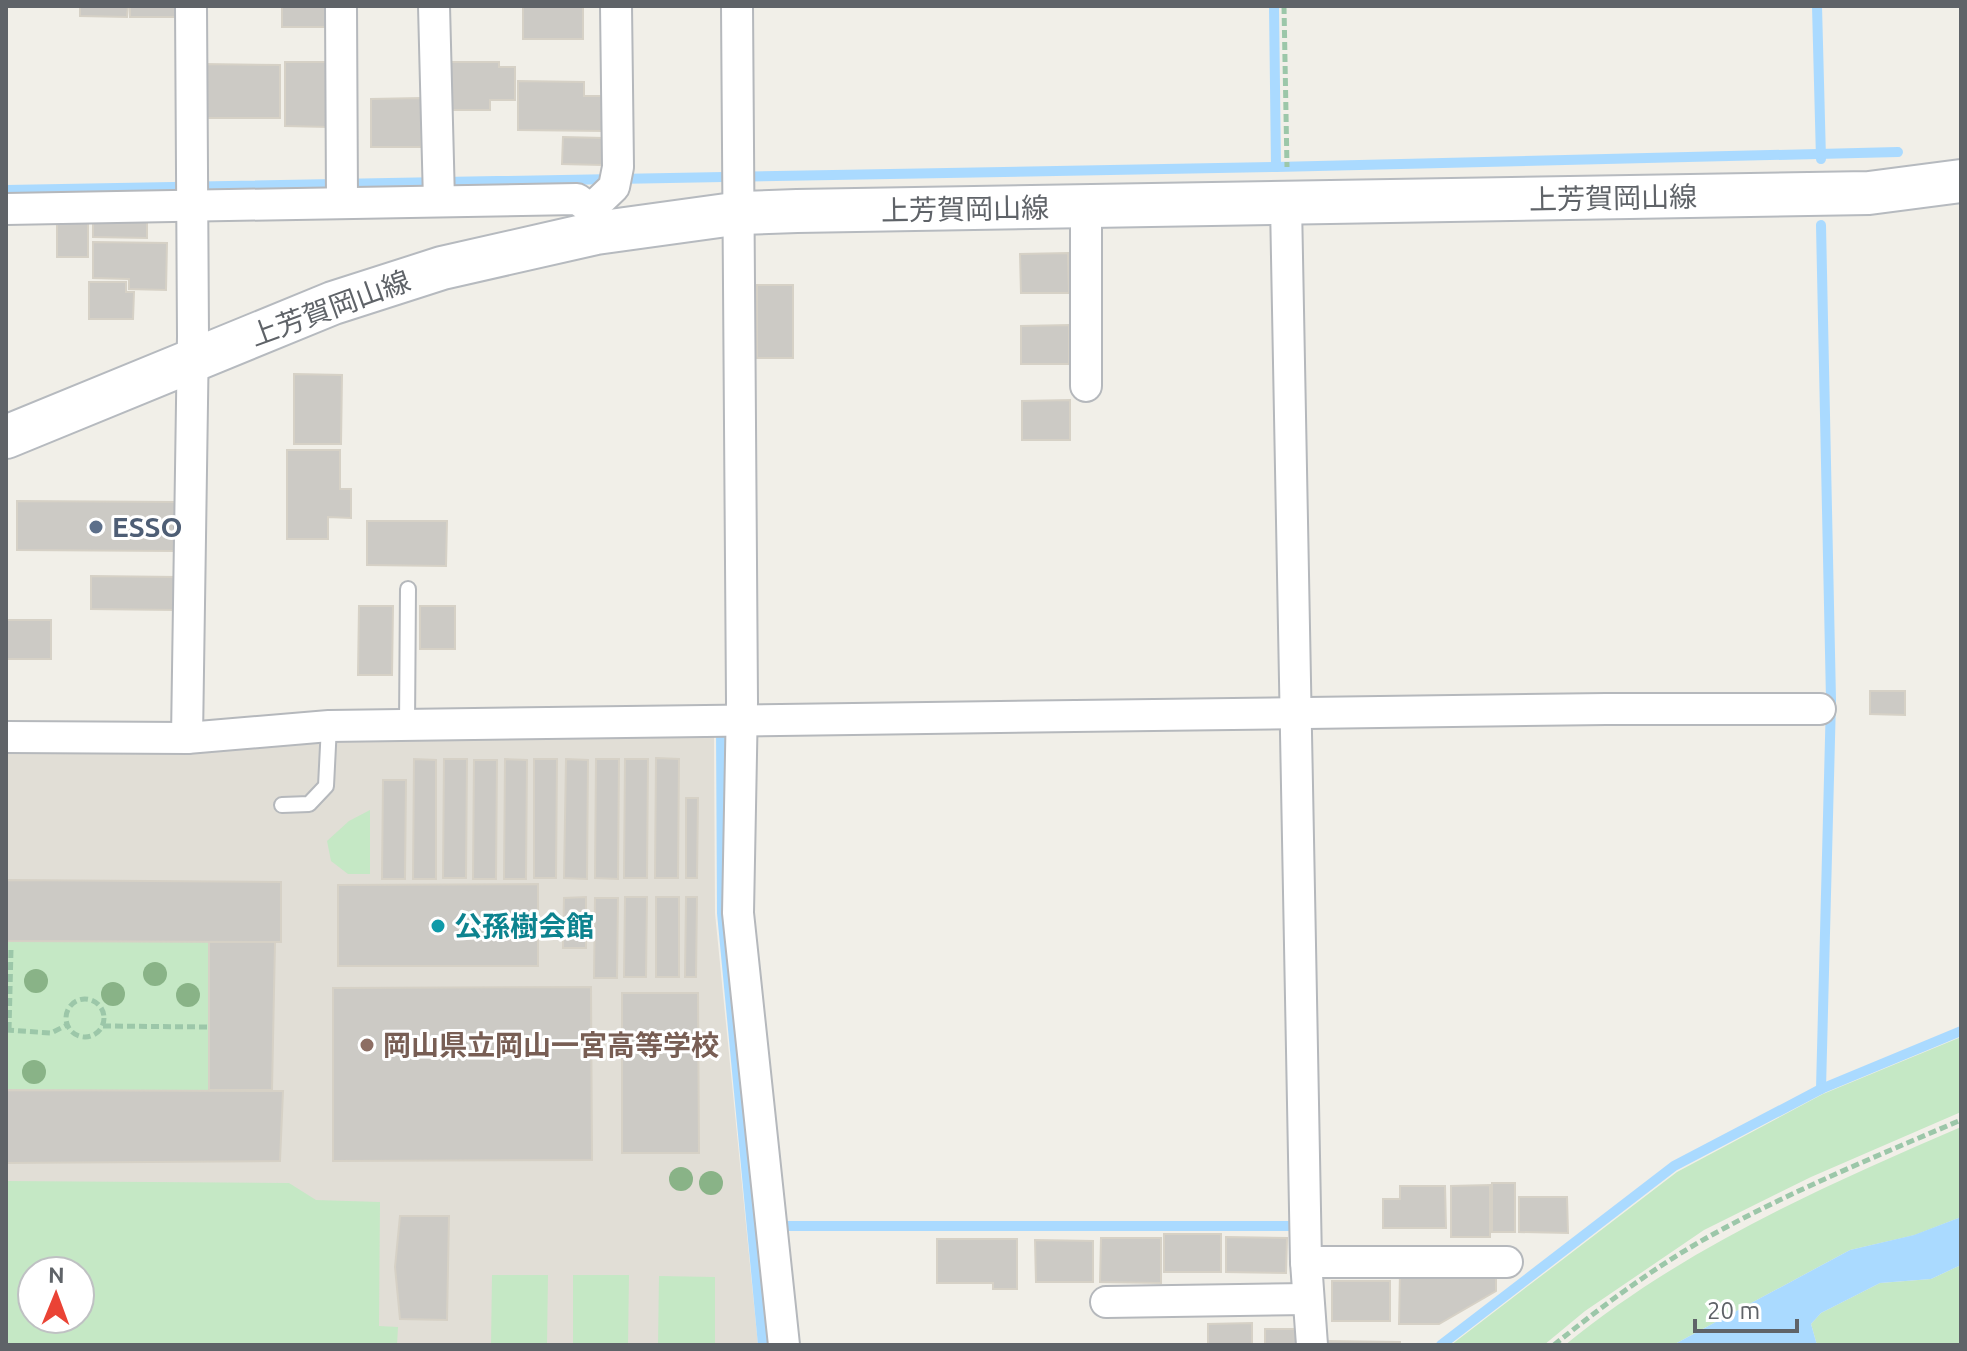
<svg xmlns="http://www.w3.org/2000/svg" width="1967" height="1351" font-family="Ubuntu,'Noto Sans JP',sans-serif">
<style>
.education{fill:#e1ded6;fill-rule:evenodd}
.green{fill:#c5e8c5;fill-rule:evenodd}
.water{fill:#aadaff}
.lines{fill:none;stroke-linecap:round;stroke-linejoin:round}
.stream{stroke:#aadaff;stroke-width:10}
.building{fill:#cccac5;stroke:#d6d1c6;stroke-width:2}
.service-casing{stroke:#b5b8bc;stroke-width:18}
.minor-casing{stroke:#b5b8bc;stroke-width:34}
.secondary-casing{stroke:#b6babf;stroke-width:46}
.path{stroke:#9cc7a9;stroke-width:5;stroke-dasharray:8 4;stroke-linecap:butt}
.service{stroke:#fff;stroke-width:14}
.minor{stroke:#fff;stroke-width:30}
.secondary{stroke:#fff;stroke-width:42}
.tree{fill:#89b387}
.service-dot{fill:#5c6f8a;stroke:#fff;stroke-width:3}
.culture-dot{fill:#0f9aa8;stroke:#fff;stroke-width:3}
.education-dot{fill:#8d6e63;stroke:#fff;stroke-width:3}
.labels{text-anchor:middle;stroke-width:6;stroke-linejoin:round;paint-order:stroke}
.street-label{font-size:28px;fill:#5f6368;stroke:#fff}
.service-label{font-size:28px;font-weight:bold;fill:#4e5e75;stroke:#fff;text-anchor:start}
.culture-label{font-size:28px;font-weight:bold;fill:#0d838f;stroke:#fff;text-anchor:start}
.education-label{font-size:28px;font-weight:bold;fill:#785e54;stroke:#fff;text-anchor:start}
</style>
<rect width="100%" height="100%" fill="#f1efe8"/>
<path class="education" d="M 714,735 L 715,913 L 758,1345 L 6,1345 L 6,746 L 297,737 ZM 32,1271 L 80,1271 L 80,1319 L 32,1319 Z"/>
<g class="green">
<polygon points="370,810 370,874 348,874 331,861 327,841 349,821"/>
<polygon points="6,941 209,942 209,1090 6,1090"/>
<polygon points="1961,1037 1961,1112 1811,1177 1704,1230 1585,1311 1544,1345 1451,1345 1677,1172 1823,1094"/>
<path d="M 1961,1127 L 1961,1217 L 1915,1235 L 1850,1250 L 1673,1345 L 1565,1345 C 1684,1248 1822,1187 1961,1127 Z"/>
<path d="M 6,1181 L 289,1183 L 316,1200 L 380,1202 L 379,1326 L 398,1327 L 397,1345 L 6,1345 ZM 32,1271 L 80,1271 L 80,1319 L 32,1319 Z"/>
<polygon points="1961,1265 1961,1345 1817,1345 1811,1324 1821,1313 1880,1283 1931,1279"/>
<polygon points="492,1275 548,1275 547,1345 491,1345"/>
<polygon points="573,1275 629,1275 628,1345 573,1345"/>
<polygon points="659,1276 715,1277 715,1345 658,1345"/>
</g>
<polygon class="water" points="1961,1217 1961,1265 1931,1279 1880,1283 1821,1313 1811,1324 1817,1345 1673,1345 1850,1250 1914,1235"/>
<g class="lines">
<g class="stream">
<polyline points="1274,6 1276,167"/>
<polyline points="1817,6 1821,159"/>
<polyline points="6,190 1276,167 1898,152"/>
<polyline points="1821,225 1831,700 1821,1089"/>
<polyline points="721,724 722,913 763,1345"/>
<polyline points="773,1226 1291,1226"/>
<polyline points="1441,1345 1674,1166 1821,1089 1961,1031"/>
</g>
</g>
<g class="building">
<polygon points="80,6 128,6 127,17 80,16"/>
<rect x="130" y="6" width="48" height="11"/>
<rect x="282" y="6" width="46" height="21"/>
<rect x="523" y="6" width="60" height="33"/>
<polygon points="285,62 329,62 329,127 285,126"/>
<polygon points="444,62 499,62 499,67 515,67 515,100 490,100 490,110 444,110"/>
<polygon points="202,64 280,65 280,118 202,118"/>
<polygon points="518,81 584,82 584,96 606,96 605,131 518,130"/>
<polygon points="421,98 421,147 371,147 371,99"/>
<polygon points="563,137 603,138 602,165 562,164"/>
<polygon points="93,219 147,220 147,238 93,237"/>
<rect x="57" y="222" width="31" height="35"/>
<polygon points="93,242 167,243 166,290 129,289 129,279 93,278"/>
<polygon points="1068,253 1069,293 1021,293 1020,254"/>
<polygon points="89,282 126,282 126,292 134,292 133,319 89,319"/>
<rect x="757" y="285" width="36" height="73"/>
<polygon points="1069,325 1069,364 1021,364 1021,326"/>
<polygon points="294,374 342,375 341,444 294,444"/>
<polygon points="1070,400 1070,440 1022,440 1022,401"/>
<polygon points="287,450 340,450 340,489 351,489 351,518 328,517 328,539 287,539"/>
<polygon points="17,501 177,502 177,551 17,550"/>
<polygon points="367,521 447,521 446,566 367,565"/>
<polygon points="91,576 177,577 176,610 91,609"/>
<polygon points="359,606 393,606 392,675 358,675"/>
<rect x="420" y="606" width="35" height="43"/>
<rect x="6" y="620" width="45" height="39"/>
<polygon points="1870,691 1905,691 1905,715 1870,714"/>
<polygon points="656,758 679,759 678,878 655,878"/>
<polygon points="414,759 436,760 436,879 413,879"/>
<polygon points="444,759 467,759 466,878 443,878"/>
<polygon points="505,759 527,760 526,879 504,879"/>
<polygon points="534,759 557,759 556,878 534,878"/>
<polygon points="566,759 588,760 587,879 564,878"/>
<polygon points="596,759 619,759 618,879 595,878"/>
<polygon points="625,759 648,759 647,878 624,878"/>
<polygon points="474,760 497,760 496,879 473,879"/>
<polygon points="383,780 406,780 405,879 382,879"/>
<polygon points="686,798 698,798 697,878 686,878"/>
<polygon points="6,880 281,882 281,942 6,941"/>
<polygon points="538,884 538,966 338,966 338,885"/>
<polygon points="586,897 586,948 563,948 564,898"/>
<polygon points="625,897 647,897 646,977 624,977"/>
<rect x="656" y="897" width="23" height="80"/>
<polygon points="686,897 697,897 696,977 685,977"/>
<polygon points="595,898 618,898 617,978 594,978"/>
<polygon points="209,942 275,942 272,1090 209,1090"/>
<polygon points="591,987 592,1160 333,1161 333,988"/>
<polygon points="622,993 698,993 699,1153 622,1153"/>
<polygon points="6,1090 283,1091 280,1161 6,1163"/>
<rect x="1492" y="1183" width="23" height="49"/>
<polygon points="1490,1185 1490,1237 1451,1237 1451,1186"/>
<polygon points="1400,1186 1445,1186 1446,1228 1383,1228 1383,1199 1400,1199"/>
<polygon points="1519,1197 1567,1197 1568,1233 1519,1232"/>
<polygon points="400,1216 449,1216 447,1320 400,1319 395,1267"/>
<rect x="1164" y="1234" width="57" height="38"/>
<polygon points="1226,1237 1287,1238 1286,1273 1226,1272"/>
<polygon points="1101,1238 1161,1238 1161,1283 1100,1282"/>
<polygon points="937,1239 1017,1239 1017,1289 993,1289 993,1283 937,1283"/>
<polygon points="1035,1240 1093,1241 1093,1282 1036,1282"/>
<polygon points="1400,1273 1496,1274 1496,1291 1439,1324 1399,1324"/>
<rect x="1332" y="1281" width="58" height="40"/>
<polygon points="1252,1323 1252,1345 1208,1345 1208,1324"/>
<rect x="1265" y="1329" width="32" height="16"/>
<polygon points="1325,1341 1400,1342 1400,1345 1325,1345"/>
</g>
<g class="lines">
<g class="service-casing">
<g id="service">
<polyline points="407,725 408,589"/>
<polyline points="282,805 309,804 326,786 329,726"/>
</g>
</g>
<g class="minor-casing">
<g id="minor">
<polyline points="341,6 342,201"/>
<polyline points="434,6 439,201"/>
<polyline points="737,6 742,702 738,913 784,1345"/>
<polyline points="1286,204 1306,1262 1312,1345"/>
<polyline points="6,209 577,199 591,209 596,233"/>
<polyline points="591,209 614,187 618,167 616,6"/>
<polyline points="1086,386 1086,208"/>
<polyline points="6,737 187,738 329,726 1606,709 1820,709"/>
<polyline points="187,738 193,336 191,6"/>
<polyline points="1306,1262 1507,1262"/>
<polyline points="1106,1302 1308,1299"/>
</g>
</g>
<g class="secondary-casing">
<polyline id="secondary" points="6,437 333,303 442,268 596,233 741,213 797,211 1869,193 1961,181"/>
</g>
<g class="path">
<polyline points="1284,6 1287,167"/>
<circle cx="85" cy="1018" r="19"/>
<polyline points="103,1026 209,1027"/>
<polyline points="6,1030 51,1033 67,1025"/>
<polyline points="9,1030 11,949"/>
<path d="M 1554,1345 C 1602,1306 1656,1266 1710,1236 C 1791,1191 1877,1156 1961,1120"/>
</g>
<use href="#service" class="service"/>
<use href="#minor" class="minor"/>
<use href="#secondary" class="secondary"/>
</g>
<g class="tree">
<circle cx="155" cy="974" r="12"/>
<circle cx="36" cy="981" r="12"/>
<circle cx="113" cy="994" r="12"/>
<circle cx="188" cy="995" r="12"/>
<circle cx="34" cy="1072" r="12"/>
<circle cx="681" cy="1179" r="12"/>
<circle cx="711" cy="1183" r="12"/>
</g>
<circle class="service-dot" cx="96" cy="527" r="8"/>
<circle class="culture-dot" cx="438" cy="926" r="8"/>
<circle class="education-dot" cx="367" cy="1045" r="8"/>
<g class="labels">
<g class="street-label">
<text transform="translate(1613 198) rotate(-1)" y="10">上芳賀岡山線</text>
<text transform="translate(965 209) rotate(-1)" y="10">上芳賀岡山線</text>
<text transform="translate(330 308) rotate(-20)" y="10">上芳賀岡山線</text>
</g>
<g class="service-label">
<text x="112" y="537">ESSO</text>
</g>
<g class="culture-label">
<text x="454" y="936">公孫樹会館</text>
</g>
<g class="education-label">
<text x="383" y="1055">岡山県立岡山一宮高等学校</text>
</g>
</g>
<rect width="1967" height="1351" fill="none" stroke="#5f6368" stroke-width="16"/>
<g transform="translate(56 1295) rotate(1)"><circle r="38" fill="#ffffff" stroke="#bfc1c3" stroke-width="2"/>
<path d="M0-6L14 30L0 20L-14 30Z" fill="#ea4335"/>
<text y="-12" font-size="22" font-weight="bold" text-anchor="middle" fill="#5f6368">N</text>
</g>
<path d="M1695 1319v12h102v-12" fill="none" stroke="#5f6368" stroke-width="4"/>
<text x="1707" y="1319" font-size="24" fill="#5f6368" stroke="#ffffff" stroke-width="6" paint-order="stroke">20 m</text>
</svg>
